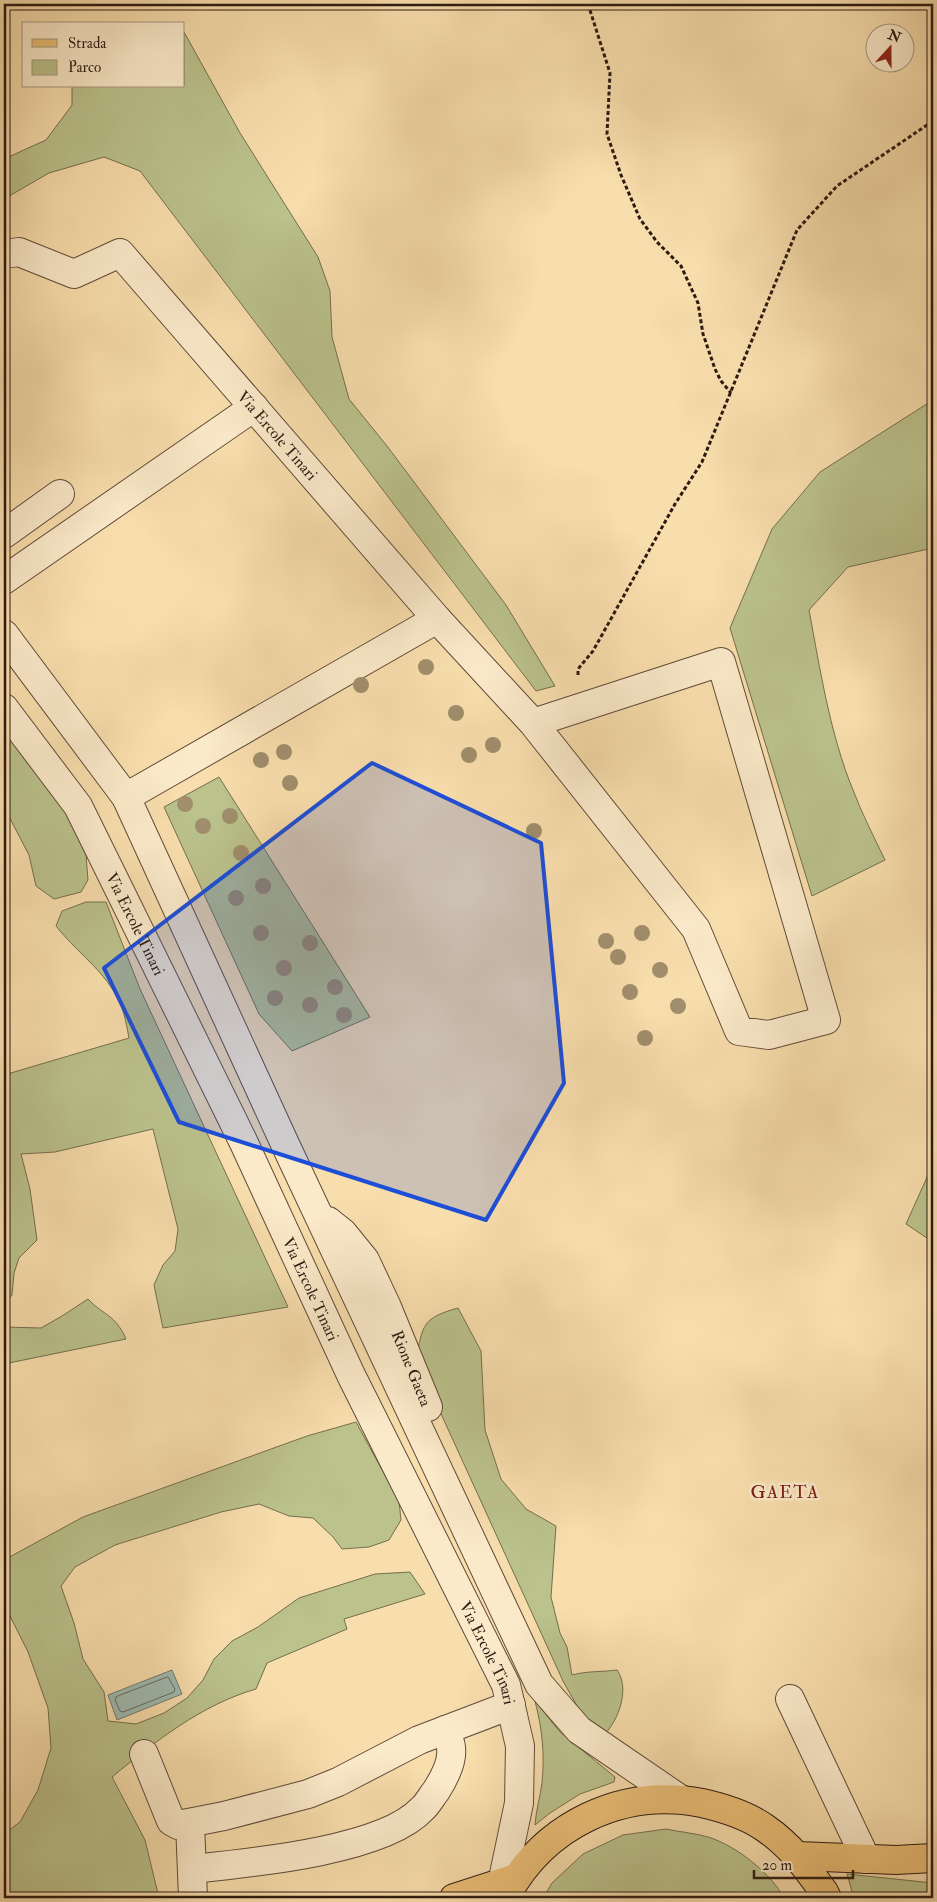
<svg xmlns="http://www.w3.org/2000/svg" width="937" height="1902" font-family="'IM FELL Double Pica',serif">
<style>
.green{fill:#bbc28c;stroke:#746e4e}
.water{fill:#9fbbb1;stroke:#717b71}
.lines{fill:none;stroke-linecap:round;stroke-linejoin:round}
.shore{stroke:#666a61;stroke-width:1}
.minor-casing{stroke:#5f4b38;stroke-width:30}
.major-casing{stroke:#2c1a11;stroke-width:30}
.path{stroke:#2c1a11;stroke-width:3;stroke-dasharray:4 2.5;stroke-linecap:butt}
.minor{stroke:#fbeaca;stroke-width:28}
.major{stroke:#ecbf76;stroke-width:28}
.tree{fill:#a08e6c}
.marked{fill:#1d4ed8;fill-opacity:0.2;stroke:#1d4ed8;stroke-width:4;stroke-linejoin:round}
.labels{text-anchor:middle;stroke-width:5;stroke-linejoin:round;paint-order:stroke}
.street-label{font-size:16px;fill:#2c1a11;stroke:#fbeaca}
.neighbourhood-label{font-size:18px;letter-spacing:1px;fill:#7a1f14;stroke:#fbeaca}
</style>
<rect width="100%" height="100%" fill="#f9dead"/>
<filter id="stains"><feTurbulence type="fractalNoise" baseFrequency=".004" numOctaves="4"/><feColorMatrix values="0 0 0 0 .2 0 0 0 0 .09 0 0 0 0 .02 0 0 0 .5 -.17"/></filter>
<radialGradient id="worn" r=".72"><stop offset=".6" stop-color="#630" stop-opacity="0"/><stop offset="1" stop-color="#630" stop-opacity=".3"/></radialGradient>
<g class="green">
<polygon points="184,32 240,133 318,257 330,291 332,337 349,399 387,446 506,605 555,686 536,691 140,171 104,157 49,173 4,199 4,159 46,140 72,105 72,86 184,86"/>
<path d="M 933,400 L 933,548 L 848,567 L 809,610 C 820,669 830,734 853,790 C 862,814 874,837 885,860 L 812,896 L 730,628 L 772,529 L 820,472 Z"/>
<polygon points="4,723 67,813 86,855 88,880 81,892 54,899 36,886 29,855 4,807"/>
<polygon points="219,777 370,1017 292,1051 259,1014 164,807"/>
<path d="M 86,902 L 106,902 L 140,989 L 288,1307 L 163,1328 L 154,1285 L 163,1265 L 175,1251 L 178,1229 L 153,1129 L 55,1152 L 21,1154 L 30,1189 L 37,1240 L 19,1258 L 14,1273 L 12,1295 L 4,1304 L 4,1075 L 129,1038 C 126,1022 123,1004 113,990 C 98,966 74,949 56,926 L 62,911 Z"/>
<polygon points="933,1164 933,1242 906,1224"/>
<path d="M 88,1299 C 104,1316 115,1314 126,1339 L 4,1364 L 4,1327 L 41,1328 L 62,1316 Z"/>
<path d="M 458,1308 L 481,1351 L 485,1430 L 501,1479 L 526,1509 L 556,1526 L 551,1597 L 560,1633 L 567,1647 L 572,1675 C 586,1671 602,1672 617,1670 C 630,1688 619,1719 605,1734 L 585,1720 L 563,1681 L 416,1359 C 423,1325 422,1318 458,1308 Z"/>
<path d="M 356,1422 L 399,1501 L 401,1520 L 389,1540 L 369,1547 L 342,1549 L 333,1537 L 313,1518 L 289,1516 L 259,1504 L 221,1512 L 115,1545 L 75,1567 L 61,1586 L 74,1623 L 83,1659 L 104,1692 L 108,1721 L 136,1724 L 164,1713 L 187,1698 L 203,1680 L 214,1659 L 232,1641 L 258,1627 L 299,1598 L 375,1574 L 410,1572 L 425,1594 L 344,1619 L 347,1629 L 267,1663 L 256,1689 C 201,1705 156,1741 112,1777 L 145,1840 L 159,1898 L 4,1898 L 4,1834 L 20,1822 L 38,1790 L 51,1748 L 48,1708 L 28,1652 L 4,1604 L 4,1560 L 83,1517 L 307,1436 Z"/>
<path d="M 535,1701 L 560,1732 L 615,1777 L 614,1782 L 580,1794 L 550,1813 L 535,1825 C 536,1811 540,1797 542,1783 C 545,1754 542,1728 535,1701 Z"/>
<path d="M 666,1829 C 680,1832 694,1833 708,1837 C 735,1845 771,1873 784,1898 L 543,1898 L 552,1883 L 583,1854 L 623,1835 Z"/>
<polygon points="847,1874 933,1883 933,1898 854,1898"/>
</g>
<polygon class="water" points="172,1670 182,1694 117,1720 108,1695"/>
<g class="lines">
<polygon class="shore" points="168,1677 175,1689 174,1692 123,1712 120,1711 115,1700 116,1697"/>
<g class="minor-casing">
<g id="minor">
<path id="s1" d="M 4,254 L 19,252 L 74,274 L 120,253 L 437,619 L 533,723 L 696,929 L 739,1031 L 769,1035 L 826,1020 L 721,662 L 533,723"/>
<polyline points="4,534 60,494"/>
<polyline points="4,580 254,407"/>
<polyline points="4,634 126,797 285,1144 539,1684 579,1730 680,1799"/>
<path id="s2" d="M 4,708 L 78,806 L 243,1141 L 351,1375 L 506,1685 L 520,1746 L 519,1803 L 499,1898"/>
<polyline points="126,797 437,619"/>
<path id="s3" d="M 328,1221 L 343,1233 L 365,1260 L 387,1307 L 428,1407"/>
<polyline points="790,1699 866,1859"/>
<polyline points="144,1754 171,1821 178,1825 224,1816 308,1794 338,1782 419,1740 511,1705"/>
<polyline points="190,1823 193,1898"/>
<path d="M 192,1869 C 249,1863 383,1851 422,1809 C 428,1804 431,1797 436,1791 C 443,1780 453,1762 451,1748 C 451,1742 447,1736 445,1730"/>
</g>
</g>
<g class="major-casing">
<g id="major">
<polyline points="798,1856 896,1860 933,1858"/>
<polyline points="454,1898 516,1878"/>
<path d="M 505,1898 C 543,1825 622,1787 702,1803 C 724,1808 747,1815 765,1828 C 791,1846 806,1867 824,1892 L 827,1898"/>
</g>
</g>
<g class="path">
<polyline points="588,4 610,73 607,134 621,175 640,219 657,242 681,266 698,303 703,334 715,369 721,381 731,393"/>
<polyline points="578,675 578,669 593,651 675,504 702,462 797,230 837,186 933,121"/>
</g>
<use href="#minor" class="minor"/>
<use href="#major" class="major"/>
</g>
<g class="tree">
<circle cx="426" cy="667" r="8"/>
<circle cx="361" cy="685" r="8"/>
<circle cx="456" cy="713" r="8"/>
<circle cx="493" cy="745" r="8"/>
<circle cx="284" cy="752" r="8"/>
<circle cx="469" cy="755" r="8"/>
<circle cx="261" cy="760" r="8"/>
<circle cx="290" cy="783" r="8"/>
<circle cx="185" cy="804" r="8"/>
<circle cx="230" cy="816" r="8"/>
<circle cx="203" cy="826" r="8"/>
<circle cx="534" cy="831" r="8"/>
<circle cx="241" cy="853" r="8"/>
<circle cx="263" cy="886" r="8"/>
<circle cx="236" cy="898" r="8"/>
<circle cx="261" cy="933" r="8"/>
<circle cx="642" cy="933" r="8"/>
<circle cx="606" cy="941" r="8"/>
<circle cx="310" cy="943" r="8"/>
<circle cx="618" cy="957" r="8"/>
<circle cx="284" cy="968" r="8"/>
<circle cx="660" cy="970" r="8"/>
<circle cx="335" cy="987" r="8"/>
<circle cx="630" cy="992" r="8"/>
<circle cx="275" cy="998" r="8"/>
<circle cx="310" cy="1005" r="8"/>
<circle cx="678" cy="1006" r="8"/>
<circle cx="344" cy="1015" r="8"/>
<circle cx="645" cy="1038" r="8"/>
</g>
<path class="marked" d="M 372,763 L 541,843 L 564,1083 L 486,1220 L 179,1122 L 104,968 Z"/>
<g class="labels">
<g class="street-label">
<text dy="6" stroke="none"><textPath href="#s1" startOffset="366">Via Ercole Tinari</textPath></text>
<text dy="6" stroke="none"><textPath href="#s2" startOffset="254">Via Ercole Tinari</textPath></text>
<text dy="6" stroke="none"><textPath href="#s2" startOffset="659">Via Ercole Tinari</textPath></text>
<text dy="6" stroke="none"><textPath href="#s3" startOffset="172">Rione Gaeta</textPath></text>
<text dy="6" stroke="none"><textPath href="#s2" startOffset="1064">Via Ercole Tinari</textPath></text>
</g>
<g class="neighbourhood-label">
<text x="785" y="1498">GAETA</text>
</g>
</g>
<rect width="937" height="1902" fill="none" stroke="#f9dead" stroke-width="20"/>
<rect x="5" y="5" width="927" height="1892" fill="none" stroke="#2c1a11" stroke-width="2.5"/>
<rect x="10" y="10" width="917" height="1882" fill="none" stroke="#2c1a11"/>
<rect x="22" y="22" width="162" height="65" fill="#fbeaca" stroke="#a89780"/>
<rect x="32" y="39" width="25" height="8" fill="#ecbf76" stroke="#a89780"/>
<text x="68" y="48" font-size="15" fill="#2c1a11">Strada</text>
<rect x="32" y="60" width="25" height="15" fill="#bbc28c" stroke="#a89780"/>
<text x="68" y="72" font-size="15" fill="#2c1a11">Parco</text>
<g transform="translate(890 48) rotate(21)"><circle r="24" fill="#fbeaca" stroke="#a89780"/>
<path d="M0-4L9 19L0 12L-9 19Z" fill="#8f2418"/>
<text y="-8" font-size="14" font-weight="bold" text-anchor="middle" fill="#2c1a11">N</text>
</g>
<path d="M754 1870v8h99v-8" fill="none" stroke="#2c1a11" stroke-width="2.5"/>
<text x="762" y="1870" font-size="15" fill="#2c1a11" stroke="#fbeaca" stroke-width="4" paint-order="stroke">20 m</text>
<rect width="100%" height="100%" filter="url(#stains)"/>
<rect width="100%" height="100%" fill="url(#worn)"/>
</svg>
